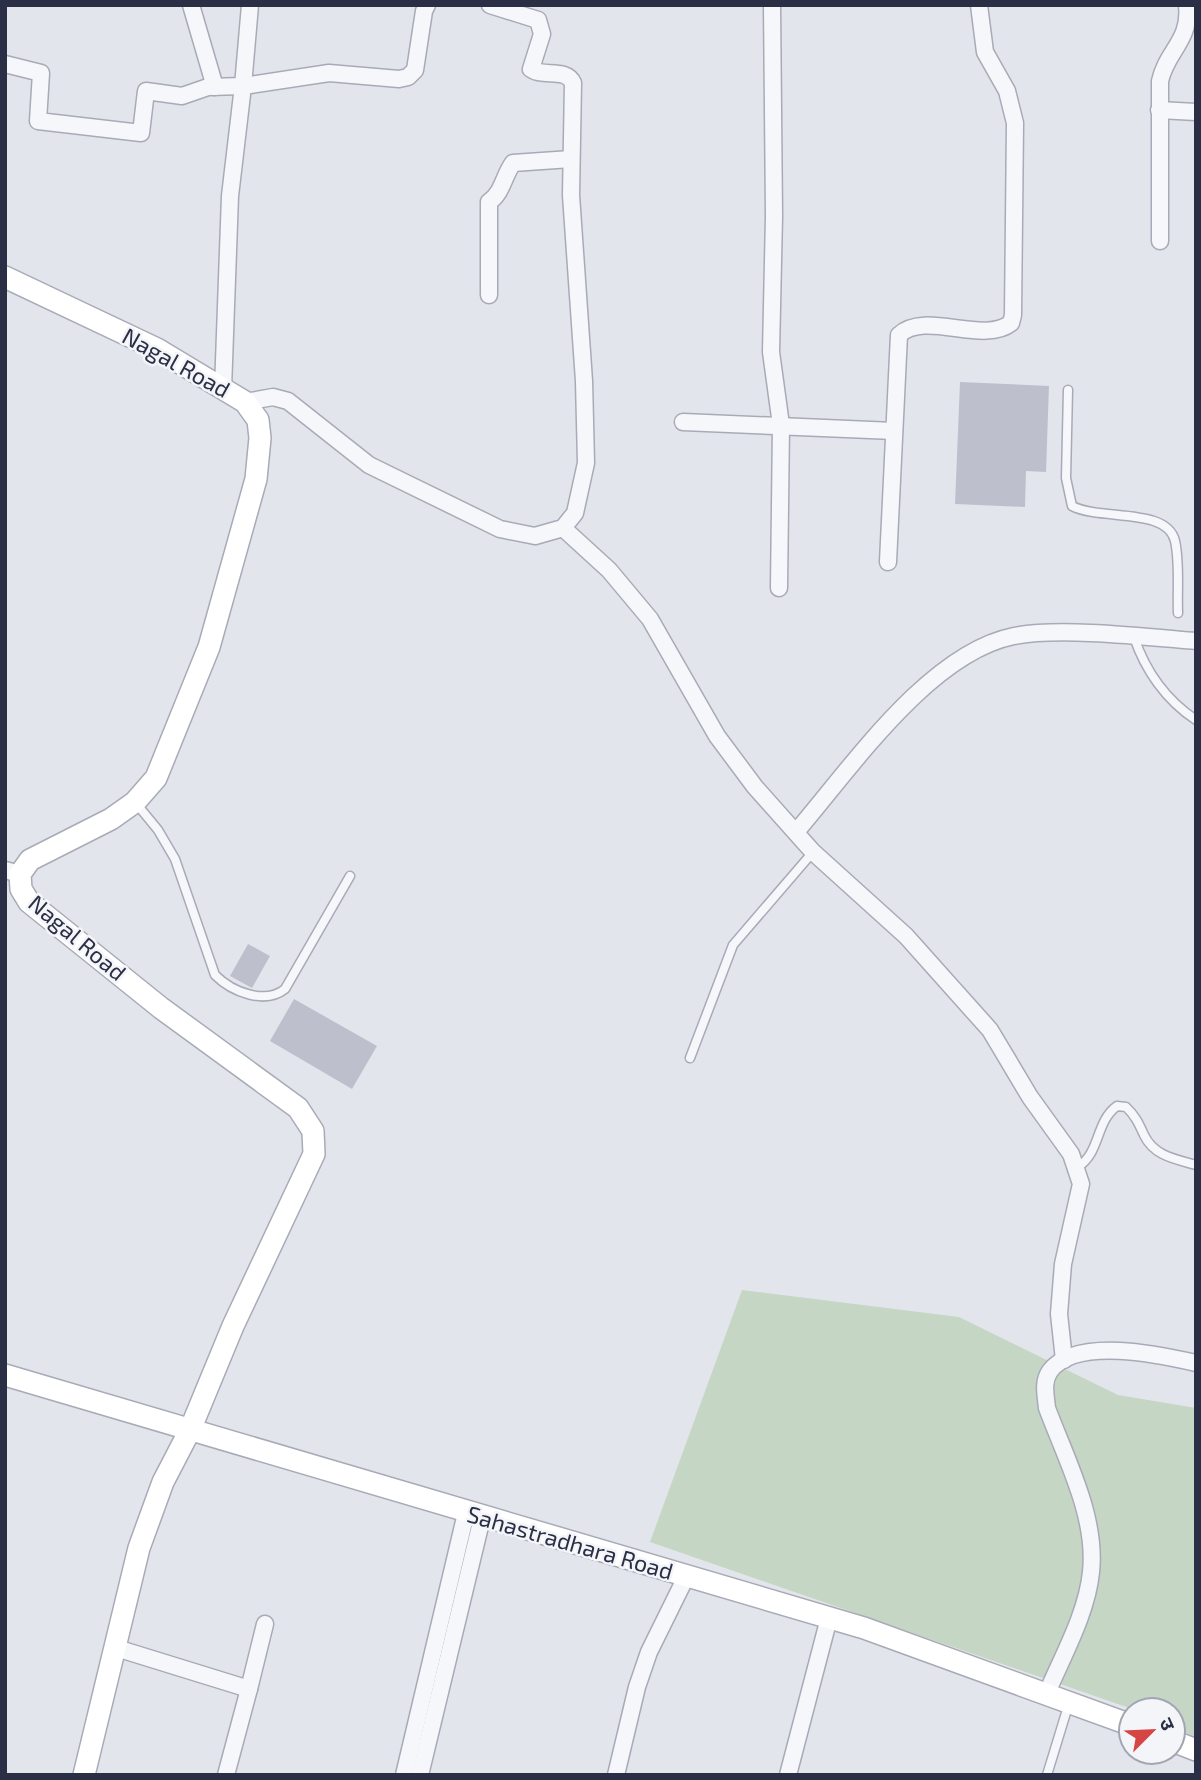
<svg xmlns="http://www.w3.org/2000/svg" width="1201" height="1780" font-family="'Exo 2','Noto Sans Devanagari',sans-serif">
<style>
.green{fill:#c6d6c4}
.building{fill:#bdc0cc}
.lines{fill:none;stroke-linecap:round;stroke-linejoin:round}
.lane-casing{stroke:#a8abb7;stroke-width:11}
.street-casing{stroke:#a8abb7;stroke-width:19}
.secondary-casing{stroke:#a8abb7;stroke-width:24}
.lane{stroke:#f6f7fa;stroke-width:8}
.street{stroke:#f6f7fa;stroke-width:16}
.secondary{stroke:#fff;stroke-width:21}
.labels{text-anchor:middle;stroke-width:5;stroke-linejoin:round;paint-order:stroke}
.street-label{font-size:23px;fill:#2a2f45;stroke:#f3f5f9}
</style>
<rect width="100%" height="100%" fill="#e3e5ec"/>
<polygon class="green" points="742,1290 959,1317 1118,1395 1196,1408 1196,1737 1173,1727 1173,1710 1135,1710 650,1542"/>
<g class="building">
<polygon points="960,382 1049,386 1046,472 1026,471 1025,507 955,504"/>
<polygon points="248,944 270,956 252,988 230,976"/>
<polygon points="294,999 377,1046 352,1089 270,1041"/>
</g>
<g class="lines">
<g class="lane-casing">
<g id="lane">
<path d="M 1068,390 L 1066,478 L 1072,506 C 1101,521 1167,507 1175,541 C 1180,563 1177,590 1178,613"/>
<path d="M 1134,637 C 1145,670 1166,700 1196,720"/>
<path d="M 135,802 L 158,830 L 175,859 L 215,975 C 232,992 265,1005 285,989 L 350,876"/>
<polyline points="690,1058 733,945 813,852"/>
<path d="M 1078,1167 C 1101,1152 1095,1122 1117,1106 L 1126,1107 C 1135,1115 1139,1124 1144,1135 C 1154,1156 1175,1159 1196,1165"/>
<polyline points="1047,1775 1069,1703"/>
</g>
</g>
<g class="street-casing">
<g id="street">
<polyline points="191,5 215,87"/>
<polyline points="772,5 774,216 771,352 781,425 779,588"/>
<polyline points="5,64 41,73 38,121 141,133 146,91 182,96 208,87 243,86 250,5"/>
<polyline points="1159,110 1196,112"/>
<path d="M 1160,241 L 1160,81 C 1167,50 1191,41 1187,5"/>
<path d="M 489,295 L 489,202 C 503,192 503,177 513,163 L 571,159"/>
<polyline points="223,389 230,196 243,86 329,73 399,79 408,77 415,70 424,11 427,5"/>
<path d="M 245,402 L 273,397 L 288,401 L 369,465 L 500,529 L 535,536 L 563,528 L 575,513 L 586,463 L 584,381 L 571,195 L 573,83 C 566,67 543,78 531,69 L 542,34 L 538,20 L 490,5"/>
<polyline points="683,422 894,431"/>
<polyline points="563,528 609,570 650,619 717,736 755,787 813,852 906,936 990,1030 1030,1097 1071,1154 1081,1184 1063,1264 1059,1314 1064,1360"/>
<path d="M 888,562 L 899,335 C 925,310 983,345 1011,323 L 1013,315 L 1015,123 L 1007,91 L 985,52 L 979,5"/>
<path d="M 796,832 C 851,768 929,653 1014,636 C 1060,627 1148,637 1196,641"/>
<polyline points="5,870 20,874"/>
<polyline points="113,1647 249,1689 265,1624"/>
<path d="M 1047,1693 C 1063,1655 1087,1613 1091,1572 C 1097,1517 1066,1459 1047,1408 C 1046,1396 1042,1382 1050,1371 C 1076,1336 1161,1355 1196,1363"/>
<polyline points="226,1775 249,1689"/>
<polyline points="404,1775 466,1513"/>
<polyline points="420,1775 482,1518"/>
<polyline points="616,1775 637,1687 649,1652 686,1577"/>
<polyline points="788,1775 829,1618"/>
</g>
</g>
<g class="secondary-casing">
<g id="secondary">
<polyline points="5,277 157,349 245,402 258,420 260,438 256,479 209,647 156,778 135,802 111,819 30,860 20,874 21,889 29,902 161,1008 298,1108 313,1131 314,1154 233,1326 190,1430 163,1482 139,1548 84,1775"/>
<polyline points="5,1375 864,1628 1131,1725"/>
<polyline points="1173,1741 1196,1750"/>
</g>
</g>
<use href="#lane" class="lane"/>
<use href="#street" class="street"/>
<use href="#secondary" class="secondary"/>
</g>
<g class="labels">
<g class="street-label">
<text transform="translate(176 363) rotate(29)" y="8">Nagal Road</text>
<text transform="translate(77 938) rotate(40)" y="8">Nagal Road</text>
<text transform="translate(570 1543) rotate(16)" y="8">Sahastradhara Road</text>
</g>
</g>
<rect width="1201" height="1780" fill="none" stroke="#2a2f45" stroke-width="14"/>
<g transform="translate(1152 1731) rotate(66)"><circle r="33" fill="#f3f5f9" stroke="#a3a6b1" stroke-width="2"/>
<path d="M0-5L12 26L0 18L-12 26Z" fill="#d54544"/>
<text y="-10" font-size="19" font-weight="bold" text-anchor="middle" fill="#2a2f45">उ</text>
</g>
</svg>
